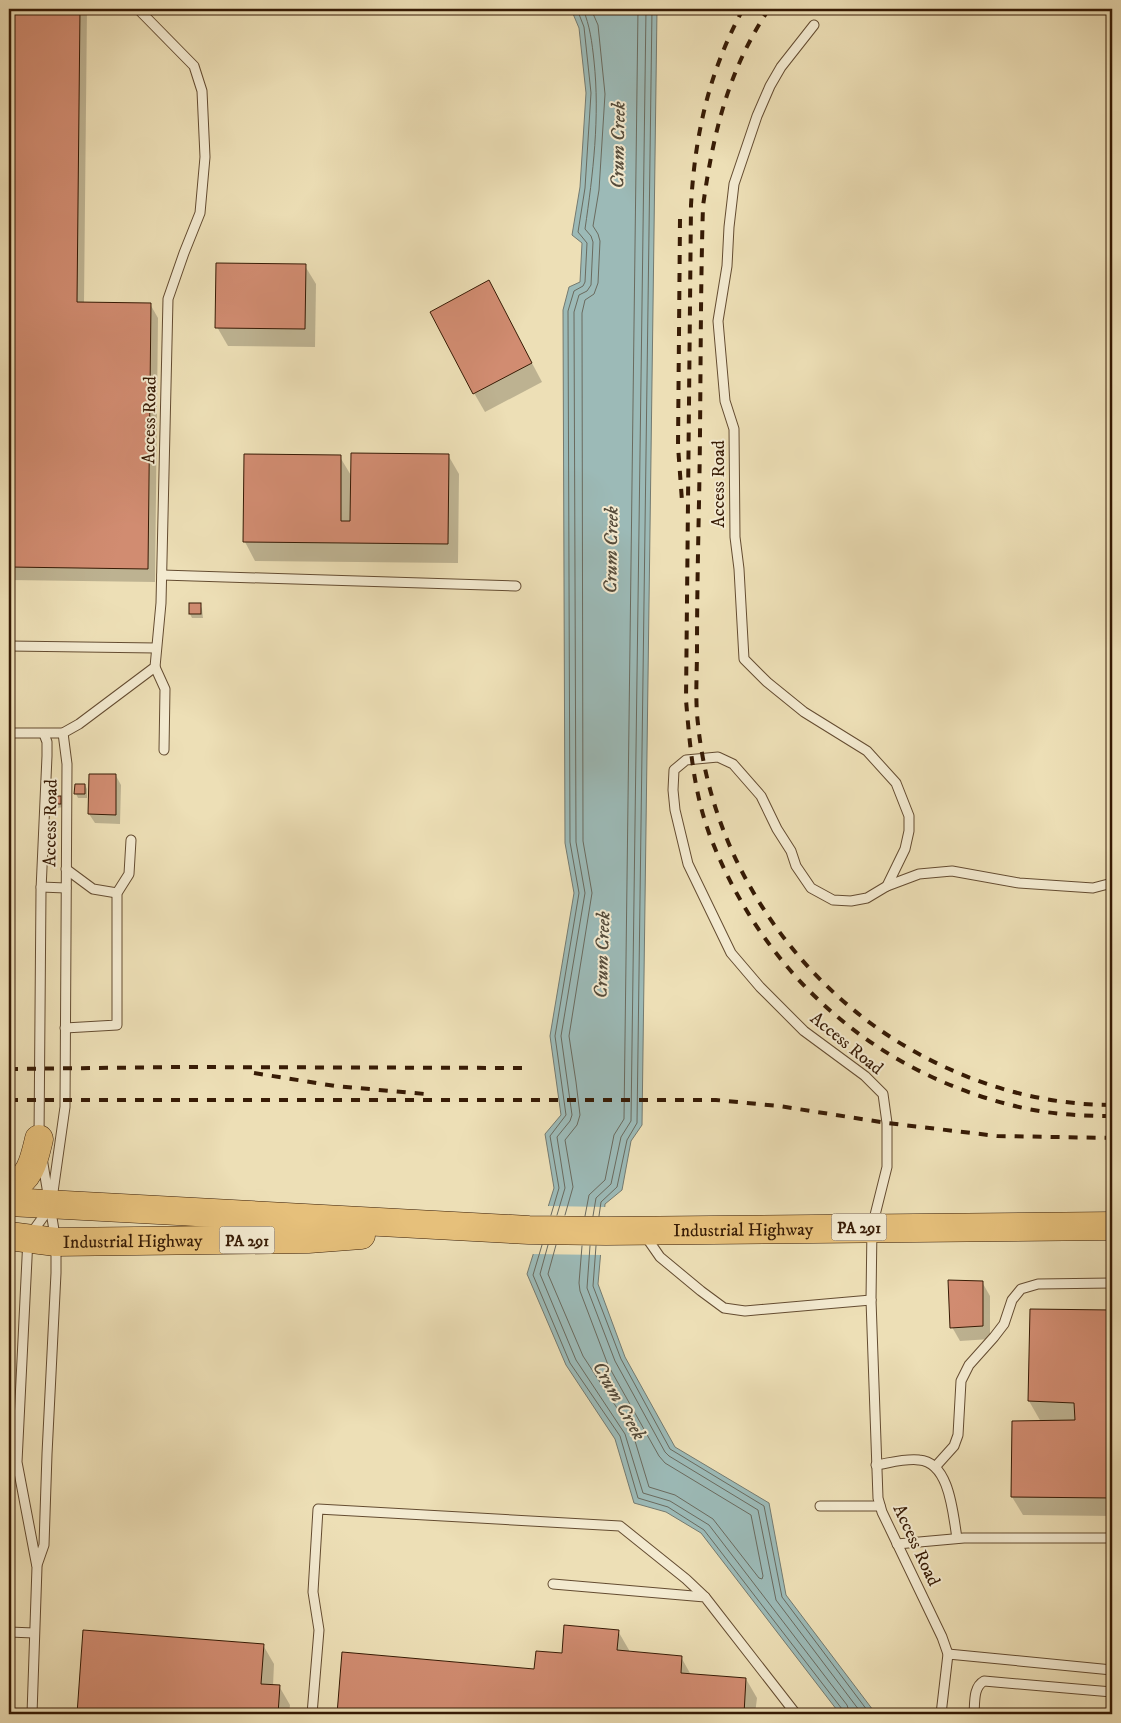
<svg xmlns="http://www.w3.org/2000/svg" width="1121" height="1723" font-family="'IM FELL DW Pica',serif">
<style>
.water{fill:#9cbab7;stroke:#747a70}
.pier{fill:#eddfb6}
.shadow{fill:#0003}
.lines{fill:none;stroke-linecap:round;stroke-linejoin:round}
.shore{stroke:#6a6a5e;stroke-width:1}
.building{fill:#d18c71;stroke:#371b05}
.service-casing{stroke:#644c31;stroke-width:11}
.primary-casing{stroke:#371b05;stroke-width:29}
.service{stroke:#f3ead0;stroke-width:9}
.primary{stroke:#e6c07b;stroke-width:28}
.rail{stroke:#371b05;stroke-width:4;stroke-dasharray:9 9;stroke-linecap:butt}
.labels{text-anchor:middle;stroke-width:4;stroke-linejoin:round;paint-order:stroke}
.shield{fill:#f3ead0;stroke:#6f5942;stroke-width:1}
.shield-label{font-size:16px;font-weight:bold;fill:#371b05}
.street-label{font-size:18px;fill:#371b05;stroke:#f3ead0}
.water-label{font-size:19px;font-style:italic;fill:#554b3a;stroke:#f3ead0}
</style>
<rect width="100%" height="100%" fill="#eddfb6"/>
<filter id="stains"><feTurbulence type="fractalNoise" baseFrequency=".004" numOctaves="4"/><feColorMatrix values="0 0 0 0 .2 0 0 0 0 .09 0 0 0 0 .02 0 0 0 .5 -.17"/></filter>
<radialGradient id="worn" r=".72"><stop offset=".6" stop-color="#630" stop-opacity="0"/><stop offset="1" stop-color="#630" stop-opacity=".3"/></radialGradient>
<polygon class="water" points="571,9 657,9 642,1125 631,1141 622,1190 605,1204 598,1284 625,1357 675,1447 769,1503 786,1595 876,1714 840,1714 701,1533 666,1512 634,1503 615,1439 566,1365 527,1274 554,1188 545,1134 561,1115 550,1036 574,893 565,843 563,310 569,287 580,282 582,243 572,235 580,187 586,93 579,28"/>
<polygon class="pier" points="546,1206 607,1207 603,1255 531,1254"/>
<g class="shadow">
<polygon points="9,9 87,9 84,303 150,304 158,318 155,582 9,580"/>
<polygon points="305,266 316,284 315,347 228,346 217,327"/>
<polygon points="499,301 542,382 485,412 474,393"/>
<polygon points="448,455 459,474 458,563 255,561 245,542 245,456 340,457 352,477"/>
<polygon points="200,604 202,609 203,618 192,618 190,614"/>
<polygon points="116,776 121,785 120,824 95,823 89,814"/>
<polygon points="85,785 87,789 87,798 78,798 76,794"/>
<polygon points="61,797 63,802 63,807 58,808 56,803"/>
<polygon points="982,1282 990,1296 990,1339 960,1341 952,1327"/>
<polygon points="1031,1310 1112,1311 1112,1516 1023,1515 1012,1497 1041,1422 1029,1401"/>
<polygon points="84,1631 263,1645 274,1664 273,1686 279,1686 290,1705 289,1714 78,1714"/>
<polygon points="618,1631 629,1650 629,1652 681,1657 691,1675 746,1679 757,1698 755,1714 338,1714 343,1654 535,1670 563,1654"/>
</g>
<g class="lines">
<g class="shore">
<polyline points="551,1215 559,1188 550,1136 566,1115 555,1036 579,893 570,842 568,311 574,291 583,286 585,282 587,243 578,232 585,188 591,93 584,27 577,9"/>
<path d="M 557,1215 L 565,1188 L 557,1137 L 570,1121 L 572,1115 L 561,1036 L 585,893 L 576,842 L 574,312 L 579,295 L 587,291 L 591,285 L 593,242 L 591,236 L 585,229 C 593,174 600,117 594,61 C 592,42 590,26 583,9"/>
<polyline points="565,1215 573,1187 565,1140 577,1125 580,1115 576,1082 569,1036 592,893 583,841 582,313 585,300 594,294 598,283 600,241 598,234 593,226 599,190 605,94 598,25 591,9"/>
<polyline points="585,1216 589,1195 605,1180 614,1135 624,1119 638,9"/>
<polyline points="593,1216 596,1198 611,1184 621,1137 631,1121 646,9"/>
<polyline points="599,1216 601,1202 617,1187 627,1140 637,1123 652,9"/>
<polyline points="542,1245 533,1275 570,1363 620,1436 638,1498 668,1507 704,1530 842,1709 844,1714"/>
<polyline points="548,1245 540,1274 576,1360 625,1434 643,1493 670,1501 709,1525 847,1705 850,1714"/>
<polyline points="556,1245 548,1274 583,1356 632,1431 649,1487 675,1495 713,1519 759,1578 762,1579 763,1576 751,1515 665,1463 659,1456 608,1365 580,1291 579,1283 582,1246"/>
<polyline points="590,1246 587,1288 615,1361 665,1452 669,1456 758,1510 776,1600 862,1714"/>
<polyline points="596,1246 593,1286 621,1359 670,1449 764,1506 782,1597 870,1714"/>
</g>
</g>
<g class="building">
<polygon points="9,9 80,9 77,302 151,303 148,569 9,567"/>
<polygon points="216,263 306,264 305,329 215,328"/>
<polygon points="489,280 532,363 473,394 430,312"/>
<polygon points="351,453 449,454 448,544 243,542 244,454 341,455 341,521 350,521"/>
<rect x="189" y="603" width="12" height="11"/>
<polygon points="89,774 116,774 116,815 88,814"/>
<polygon points="75,784 85,784 85,794 74,794"/>
<rect x="55" y="796" width="6" height="8"/>
<polygon points="948,1280 983,1281 983,1326 950,1328"/>
<polygon points="1030,1309 1112,1310 1112,1498 1011,1497 1012,1421 1075,1420 1074,1403 1028,1401"/>
<polygon points="564,1625 619,1630 617,1650 682,1656 681,1673 746,1678 744,1714 337,1714 342,1652 534,1669 536,1651 562,1653"/>
<polygon points="83,1630 264,1644 261,1684 280,1685 278,1714 77,1714"/>
</g>
<g class="lines">
<g class="service-casing">
<g id="service">
<polyline points="814,25 781,67 770,86 757,116 734,184 729,227 727,266 718,321 725,401 734,429 735,537 739,569 744,659 767,682 804,712 867,751 896,783 909,816 909,831 905,849 887,886 867,898 851,901 833,900 811,888 796,866 791,851 777,829 761,796 733,764 718,757 686,760 674,770 673,790 675,810 688,864 731,953 760,987 804,1031 865,1076 883,1094 887,1123 887,1167 872,1227 871,1300 878,1498 882,1512 942,1637 948,1654 941,1714"/>
<polyline points="162,575 516,586"/>
<polyline points="9,646 156,648"/>
<polyline points="155,667 165,689 164,750"/>
<polyline points="9,733 63,733 79,724 155,667 161,603 168,299 184,253 200,213 205,157 202,91 194,66 138,9"/>
<polyline points="66,869 93,889 117,893"/>
<polyline points="887,886 919,874 952,871 1019,883 1093,888 1112,883"/>
<polyline points="41,887 66,888"/>
<polyline points="65,1028 117,1025 117,893 129,874 131,840"/>
<polyline points="39,1138 41,890 47,756 47,742 44,734"/>
<polyline points="644,1234 660,1257 701,1291 724,1308 745,1311 871,1300"/>
<path d="M 876,1465 C 889,1463 907,1458 919,1460 C 950,1462 953,1515 957,1538"/>
<polyline points="936,1466 954,1446 958,1435 961,1381 969,1365 994,1337 1004,1324 1012,1300 1021,1289 1038,1284 1112,1283"/>
<polyline points="820,1506 880,1506"/>
<polyline points="897,1544 964,1538 1112,1538"/>
<polyline points="37,1565 44,1545 47,1454 56,1273 56,1242 42,1158"/>
<polyline points="553,1584 705,1597 796,1714"/>
<polyline points="9,1632 34,1633"/>
<polyline points="948,1654 1112,1670"/>
<polyline points="32,1714 37,1567 17,1462 28,1238 51,1206 65,1107 67,764 63,733"/>
<polyline points="312,1714 319,1630 313,1592 318,1509 620,1526 686,1579 705,1597"/>
<path d="M 974,1714 C 975,1703 973,1687 984,1681 L 1112,1692"/>
</g>
</g>
<g class="primary-casing">
<g id="primary">
<path d="M 9,1189 C 31,1178 34,1160 39,1139"/>
<path id="s1" d="M 9,1202 L 529,1230 L 606,1231 L 1112,1226"/>
<path id="s2" d="M 9,1236 L 56,1242 L 308,1239 L 361,1235"/>
</g>
</g>
<use href="#service" class="service"/>
<use href="#primary" class="primary"/>
<g class="rail">
<path d="M 743,9 C 709,72 695,134 691,205 L 686,700 C 690,748 694,796 712,841 C 765,974 872,1070 1011,1105 C 1044,1114 1079,1116 1112,1116"/>
<path d="M 769,9 C 728,70 713,134 703,206 C 700,304 701,403 699,502 C 698,551 697,601 697,650 C 697,674 695,700 698,724 C 710,844 776,954 873,1025 C 942,1075 1027,1105 1112,1105"/>
<polyline points="680,219 678,446 682,501"/>
<polyline points="9,1069 181,1067 527,1068"/>
<polyline points="254,1073 335,1086 425,1094"/>
<polyline points="9,1100 716,1100 779,1106 887,1123 997,1136 1112,1138"/>
</g>
</g>
<g class="labels">
<g class="shield">
<rect x="831.5" y="1213.5" width="55" height="27" rx="4"/>
<rect x="219.5" y="1226.5" width="55" height="27" rx="4"/>
</g>
<g class="shield-label">
<text x="859" y="1233">PA 291</text>
<text x="247" y="1246">PA 291</text>
</g>
<g class="street-label">
<text transform="translate(149 420) rotate(-89)" y="6">Access Road</text>
<text transform="translate(718 484) rotate(-90)" y="6">Access Road</text>
<text transform="translate(50 823) rotate(-89)" y="6">Access Road</text>
<text transform="translate(847 1043) rotate(39)" y="6">Access Road</text>
<text dy="6" stroke="none"><textPath href="#s1" startOffset="735">Industrial Highway</textPath></text>
<text dy="6" stroke="none"><textPath href="#s2" startOffset="124">Industrial Highway</textPath></text>
<text transform="translate(917 1545) rotate(65)" y="6">Access Road</text>
</g>
<g class="water-label">
<text transform="translate(617 145) rotate(-89)" y="7">Crum Creek</text>
<text transform="translate(610 550) rotate(-89)" y="7">Crum Creek</text>
<text transform="translate(601 955) rotate(-88)" y="7">Crum Creek</text>
<text transform="translate(620 1400) rotate(60)" y="7">Crum Creek</text>
</g>
</g>
<rect width="1121" height="1723" fill="none" stroke="#eddfb6" stroke-width="30"/>
<rect x="10" y="10" width="1101" height="1703" fill="none" stroke="#371b05" stroke-width="2.5"/>
<rect x="15" y="15" width="1091" height="1693" fill="none" stroke="#371b05"/>
<rect width="100%" height="100%" filter="url(#stains)"/>
<rect width="100%" height="100%" fill="url(#worn)"/>
</svg>
